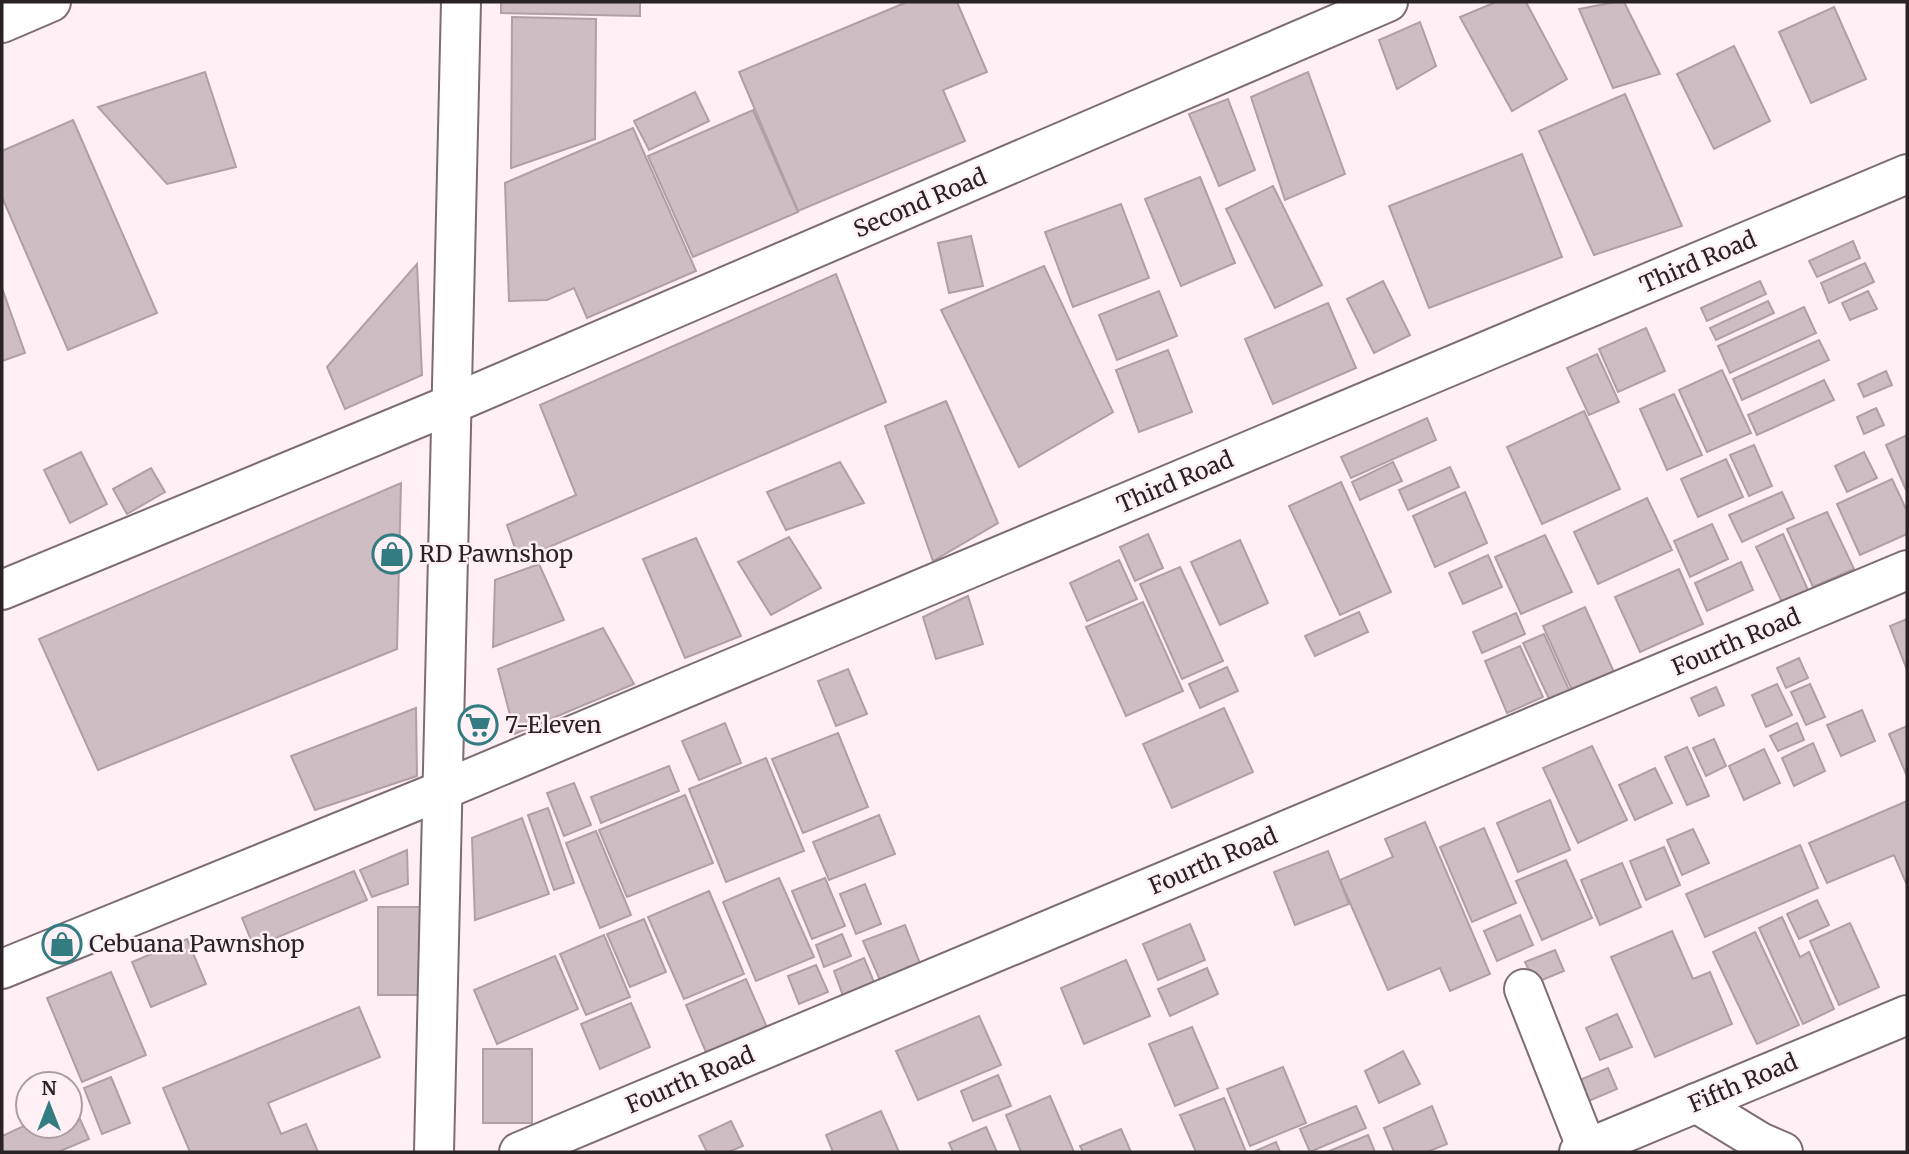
<svg xmlns="http://www.w3.org/2000/svg" width="1909" height="1154" font-family="Merriweather,serif">
<style>
.building{fill:#cebdc3;stroke:#b09fa5;stroke-width:2}
.lines{fill:none;stroke-linecap:round;stroke-linejoin:round}
.minor-casing{stroke:#7d6d73;stroke-width:42}
.minor{stroke:#fff;stroke-width:38}
.labels{text-anchor:middle;stroke-width:5;stroke-linejoin:round;paint-order:stroke}
.street-label{font-size:23px;fill:#2a2326;stroke:#fff0f6}
.poi-label{font-size:23px;fill:#2a2326;stroke:#fff0f6;text-anchor:start}
</style>
<rect width="100%" height="100%" fill="#fff0f6"/>
<g class="building">
<polygon points="501,2 640,2 640,16 501,13"/>
<polygon points="907,2 957,2 987,72 943,90 965,141 798,211 739,72"/>
<polygon points="1496,2 1526,2 1567,79 1512,111 1460,17"/>
<polygon points="1615,2 1624,2 1660,74 1613,88 1579,9"/>
<polygon points="1834,7 1866,79 1811,103 1779,32"/>
<polygon points="512,17 596,19 595,139 511,168"/>
<polygon points="1420,22 1436,66 1397,89 1379,40"/>
<polygon points="1734,46 1770,121 1714,149 1677,74"/>
<polygon points="205,72 236,167 167,184 98,107"/>
<polygon points="1308,72 1345,174 1285,200 1251,97"/>
<polygon points="695,92 709,121 649,150 634,121"/>
<polygon points="1625,94 1682,226 1594,255 1539,131"/>
<polygon points="1228,99 1255,170 1219,186 1189,114"/>
<polygon points="753,110 798,212 693,257 648,156"/>
<polygon points="73,120 157,313 68,350 2,197 2,151"/>
<polygon points="633,128 696,271 587,318 574,288 547,300 509,301 505,183"/>
<polygon points="1522,154 1562,257 1429,308 1389,206"/>
<polygon points="1200,177 1235,263 1181,286 1145,199"/>
<polygon points="1273,186 1322,285 1275,308 1226,209"/>
<polygon points="1121,204 1149,278 1073,307 1045,232"/>
<polygon points="971,236 983,286 949,293 938,243"/>
<polygon points="1853,241 1860,258 1817,277 1809,261"/>
<polygon points="1865,263 1874,282 1829,303 1821,283"/>
<polygon points="417,264 422,375 345,409 327,367"/>
<polygon points="1044,266 1113,412 1019,467 941,310"/>
<polygon points="836,274 886,402 519,560 507,525 576,495 540,405"/>
<polygon points="1383,281 1410,335 1374,353 1347,299"/>
<polygon points="1760,281 1766,294 1707,321 1701,308"/>
<polygon points="2,288 25,353 2,361"/>
<polygon points="1159,291 1177,336 1117,360 1099,315"/>
<polygon points="1868,291 1877,309 1850,320 1842,303"/>
<polygon points="1768,301 1774,313 1716,340 1710,328"/>
<polygon points="1328,303 1356,368 1273,404 1245,339"/>
<polygon points="1804,307 1816,333 1730,373 1718,346"/>
<polygon points="1646,328 1665,371 1618,392 1599,349"/>
<polygon points="1819,340 1829,360 1742,400 1733,379"/>
<polygon points="1168,350 1192,412 1139,432 1116,370"/>
<polygon points="1597,354 1619,402 1589,415 1567,368"/>
<polygon points="1722,370 1751,433 1707,452 1679,390"/>
<polygon points="1886,371 1892,385 1864,397 1858,384"/>
<polygon points="1824,380 1834,400 1757,435 1748,415"/>
<polygon points="1674,394 1702,455 1667,470 1640,409"/>
<polygon points="946,401 998,523 933,561 885,426"/>
<polygon points="1876,408 1884,425 1864,434 1857,417"/>
<polygon points="1584,411 1620,489 1542,524 1507,447"/>
<polygon points="1427,418 1436,440 1351,478 1341,457"/>
<polygon points="1907,435 1907,492 1886,445"/>
<polygon points="1754,445 1772,486 1749,496 1730,455"/>
<polygon points="81,452 107,504 70,523 44,470"/>
<polygon points="1864,452 1877,478 1847,492 1835,466"/>
<polygon points="1726,459 1743,497 1698,517 1681,479"/>
<polygon points="840,462 864,503 786,530 767,492"/>
<polygon points="1393,462 1402,481 1360,500 1352,482"/>
<polygon points="1450,467 1459,487 1408,510 1399,490"/>
<polygon points="151,468 165,492 127,514 113,489"/>
<polygon points="1892,479 1907,511 1907,534 1860,555 1837,504"/>
<polygon points="1341,482 1391,592 1340,615 1289,506"/>
<polygon points="401,483 397,649 98,770 39,639"/>
<polygon points="1465,492 1487,543 1435,567 1413,516"/>
<polygon points="1782,492 1794,518 1742,542 1729,515"/>
<polygon points="1647,498 1672,550 1598,584 1574,532"/>
<polygon points="1827,512 1854,569 1813,587 1787,529"/>
<polygon points="1712,524 1728,559 1690,577 1674,541"/>
<polygon points="1148,534 1163,568 1135,581 1120,547"/>
<polygon points="1783,534 1808,590 1782,602 1756,547"/>
<polygon points="1545,535 1572,592 1521,614 1495,557"/>
<polygon points="789,537 821,588 771,615 738,562"/>
<polygon points="696,538 741,636 685,658 643,559"/>
<polygon points="1240,540 1268,603 1220,625 1191,562"/>
<polygon points="1488,555 1502,587 1463,604 1449,573"/>
<polygon points="1119,560 1137,599 1087,621 1070,583"/>
<polygon points="1741,562 1753,590 1707,611 1695,583"/>
<polygon points="539,564 564,620 493,647 495,580"/>
<polygon points="1180,567 1223,661 1182,679 1140,584"/>
<polygon points="1679,569 1703,624 1640,652 1615,597"/>
<polygon points="968,596 983,644 936,659 923,617"/>
<polygon points="1143,602 1183,691 1126,716 1086,627"/>
<polygon points="1585,607 1617,679 1575,697 1543,626"/>
<polygon points="1359,612 1368,632 1315,656 1305,636"/>
<polygon points="1516,613 1525,634 1482,653 1473,632"/>
<polygon points="1907,619 1907,670 1890,626"/>
<polygon points="603,628 634,684 515,734 498,669"/>
<polygon points="1544,634 1570,692 1550,701 1523,643"/>
<polygon points="1520,646 1543,697 1507,713 1485,661"/>
<polygon points="1799,658 1808,678 1786,688 1777,668"/>
<polygon points="1227,667 1238,691 1200,708 1189,684"/>
<polygon points="848,669 867,714 836,726 818,681"/>
<polygon points="1777,684 1792,715 1766,727 1752,695"/>
<polygon points="1810,684 1825,717 1806,725 1791,692"/>
<polygon points="1716,687 1724,705 1699,716 1691,698"/>
<polygon points="416,708 417,776 315,810 291,756"/>
<polygon points="1224,708 1253,772 1172,808 1143,744"/>
<polygon points="1862,710 1875,741 1841,756 1827,725"/>
<polygon points="725,723 741,763 699,780 682,741"/>
<polygon points="1797,723 1804,740 1778,751 1770,736"/>
<polygon points="1907,726 1907,776 1889,734"/>
<polygon points="838,733 868,807 803,833 772,759"/>
<polygon points="1714,739 1726,766 1706,776 1693,748"/>
<polygon points="1813,743 1825,771 1794,786 1782,758"/>
<polygon points="1592,746 1627,820 1578,843 1543,768"/>
<polygon points="1687,747 1709,796 1687,805 1665,757"/>
<polygon points="1764,749 1780,783 1744,800 1729,766"/>
<polygon points="766,758 804,851 726,882 689,789"/>
<polygon points="669,766 679,791 601,823 591,797"/>
<polygon points="1655,768 1672,803 1635,820 1619,785"/>
<polygon points="574,783 591,825 564,836 547,793"/>
<polygon points="685,795 713,863 627,897 599,830"/>
<polygon points="1550,800 1570,850 1518,872 1497,823"/>
<polygon points="1907,801 1907,885 1894,855 1827,883 1809,843"/>
<polygon points="548,808 574,883 554,890 528,815"/>
<polygon points="879,815 895,854 829,880 813,842"/>
<polygon points="522,818 549,894 475,920 472,838"/>
<polygon points="1425,822 1490,974 1450,991 1440,968 1388,990 1340,880 1393,857 1385,839"/>
<polygon points="1484,828 1516,903 1472,922 1440,847"/>
<polygon points="1693,829 1709,863 1682,875 1667,840"/>
<polygon points="596,831 631,915 600,928 566,843"/>
<polygon points="1800,845 1818,888 1705,937 1686,894"/>
<polygon points="1664,847 1680,885 1646,900 1630,861"/>
<polygon points="407,850 408,884 372,897 360,870"/>
<polygon points="1328,851 1349,904 1295,925 1274,872"/>
<polygon points="1566,860 1592,918 1542,940 1516,881"/>
<polygon points="1622,863 1641,907 1600,925 1581,880"/>
<polygon points="354,871 367,900 254,947 242,918"/>
<polygon points="779,878 814,957 756,981 723,902"/>
<polygon points="825,878 845,926 812,939 792,891"/>
<polygon points="865,884 881,924 856,934 840,894"/>
<polygon points="709,891 744,974 684,999 648,917"/>
<polygon points="1817,900 1829,925 1799,939 1787,914"/>
<rect x="378" y="907" width="43" height="88"/>
<polygon points="1520,915 1533,945 1497,961 1484,931"/>
<polygon points="1782,917 1800,957 1809,952 1834,1009 1803,1024 1759,928"/>
<polygon points="644,919 666,972 630,987 607,934"/>
<polygon points="1850,923 1879,987 1839,1005 1810,941"/>
<polygon points="1190,924 1205,960 1158,980 1143,944"/>
<polygon points="905,925 923,971 883,987 863,941"/>
<polygon points="1672,931 1693,979 1710,972 1732,1024 1655,1057 1611,957"/>
<polygon points="1755,932 1799,1025 1757,1044 1713,952"/>
<polygon points="842,934 851,956 824,967 816,945"/>
<polygon points="604,935 630,997 586,1015 560,954"/>
<polygon points="187,939 206,984 151,1007 132,962"/>
<polygon points="1555,950 1564,971 1535,983 1525,962"/>
<polygon points="555,956 578,1009 497,1044 474,990"/>
<polygon points="864,958 878,992 846,1004 834,971"/>
<polygon points="1126,960 1150,1016 1084,1044 1061,988"/>
<polygon points="816,965 828,992 799,1004 788,976"/>
<polygon points="1207,968 1218,994 1170,1016 1158,989"/>
<polygon points="111,972 146,1055 82,1082 47,998"/>
<polygon points="746,979 769,1032 708,1057 686,1005"/>
<polygon points="631,1003 650,1047 600,1069 581,1024"/>
<polygon points="359,1007 380,1057 268,1103 281,1134 306,1124 318,1152 190,1152 163,1088"/>
<polygon points="1617,1014 1632,1047 1600,1060 1586,1028"/>
<polygon points="979,1016 1001,1065 918,1100 896,1051"/>
<polygon points="1192,1027 1218,1088 1175,1106 1149,1044"/>
<rect x="483" y="1049" width="49" height="74"/>
<polygon points="1403,1051 1420,1084 1379,1103 1365,1071"/>
<polygon points="1283,1067 1306,1123 1250,1146 1227,1089"/>
<polygon points="1608,1068 1617,1089 1584,1103 1575,1082"/>
<polygon points="998,1075 1011,1106 973,1121 961,1091"/>
<polygon points="111,1077 130,1123 102,1134 84,1088"/>
<polygon points="1050,1096 1074,1152 1021,1152 1006,1115"/>
<polygon points="1224,1098 1246,1152 1196,1152 1180,1115"/>
<polygon points="73,1104 89,1139 58,1152 3,1152 2,1136 28,1124 28,1126 70,1126 70,1105"/>
<polygon points="1356,1106 1366,1128 1310,1152 1300,1129"/>
<polygon points="1432,1106 1447,1144 1427,1152 1394,1152 1384,1128"/>
<polygon points="881,1111 899,1152 833,1152 826,1135"/>
<polygon points="731,1121 743,1146 728,1152 707,1152 699,1136"/>
<polygon points="986,1127 997,1152 953,1152 949,1143"/>
<polygon points="1121,1129 1131,1152 1083,1152 1080,1146"/>
<polygon points="1368,1135 1375,1152 1327,1152"/>
<polygon points="1276,1142 1280,1152 1253,1152"/>
</g>
<g class="lines">
<g class="minor-casing">
<g id="minor">
<polyline points="2,23 51,2"/>
<polyline points="2,590 452,404 1388,2"/>
<polyline points="2,969 443,790 1907,174"/>
<polyline points="1524,989 1587,1149"/>
<polyline points="1696,1103 1760,1142 1783,1152"/>
<polyline points="434,1152 461,2"/>
<polyline points="519,1152 1907,570"/>
<polyline points="1579,1152 1907,1015"/>
</g>
</g>
<use href="#minor" class="minor"/>
</g>
<defs>
<g id="shop-ring" transform="scale(2.0125)"><circle r="9.5" fill="#fff0f6" stroke="#337c82" stroke-width="1.5"/><path d="M-5-2.5h2.3a2.7 3.5 0 0 1 5.4 0H5L5.5 6h-11ZM-1.5-2.5h3a1.5 2.3 0 0 0-3 0Z" fill="#337c82"/></g>
<g id="supermarket-ring" transform="scale(2.0125)"><circle r="9.5" fill="#fff0f6" stroke="#337c82" stroke-width="1.5"/><path d="M-6-5.5h2.5l.6 2H6L4.5 2H-2.5L-4.4-4H-6ZM-1.5 3.2a1.3 1.3 0 1 0 .1 0ZM3 3.2a1.3 1.3 0 1 0 .1 0Z" fill="#337c82"/></g>
</defs>
<g fill-rule="evenodd">
<use href="#shop-ring" x="392" y="554"/>
<use href="#supermarket-ring" x="478" y="725"/>
<use href="#shop-ring" x="62" y="944"/>
</g>
<g class="labels">
<g class="street-label">
<text transform="translate(920 203) rotate(-23)" y="8">Second Road</text>
<text transform="translate(1698 262) rotate(-23)" y="8">Third Road</text>
<text transform="translate(1175 482) rotate(-23)" y="8">Third Road</text>
<text transform="translate(1736 642) rotate(-23)" y="8">Fourth Road</text>
<text transform="translate(1213 861) rotate(-23)" y="8">Fourth Road</text>
<text transform="translate(690 1080) rotate(-23)" y="8">Fourth Road</text>
<text transform="translate(1743 1083) rotate(-23)" y="8">Fifth Road</text>
</g>
<g class="poi-label">
<text x="419" y="562">RD Pawnshop</text>
<text x="505" y="733">7-Eleven</text>
<text x="89" y="952">Cebuana Pawnshop</text>
</g>
</g>
<rect width="1909" height="1154" fill="none" stroke="#2a2326" stroke-width="7"/>
<g transform="translate(49 1105)"><circle r="33" fill="#fff0f6" stroke="#aa9ea3" stroke-width="2"/>
<path d="M0-5L12 26L0 18L-12 26Z" fill="#337c82"/>
<text y="-10" font-size="19" font-weight="bold" text-anchor="middle" fill="#2a2326">N</text>
</g>
</svg>
